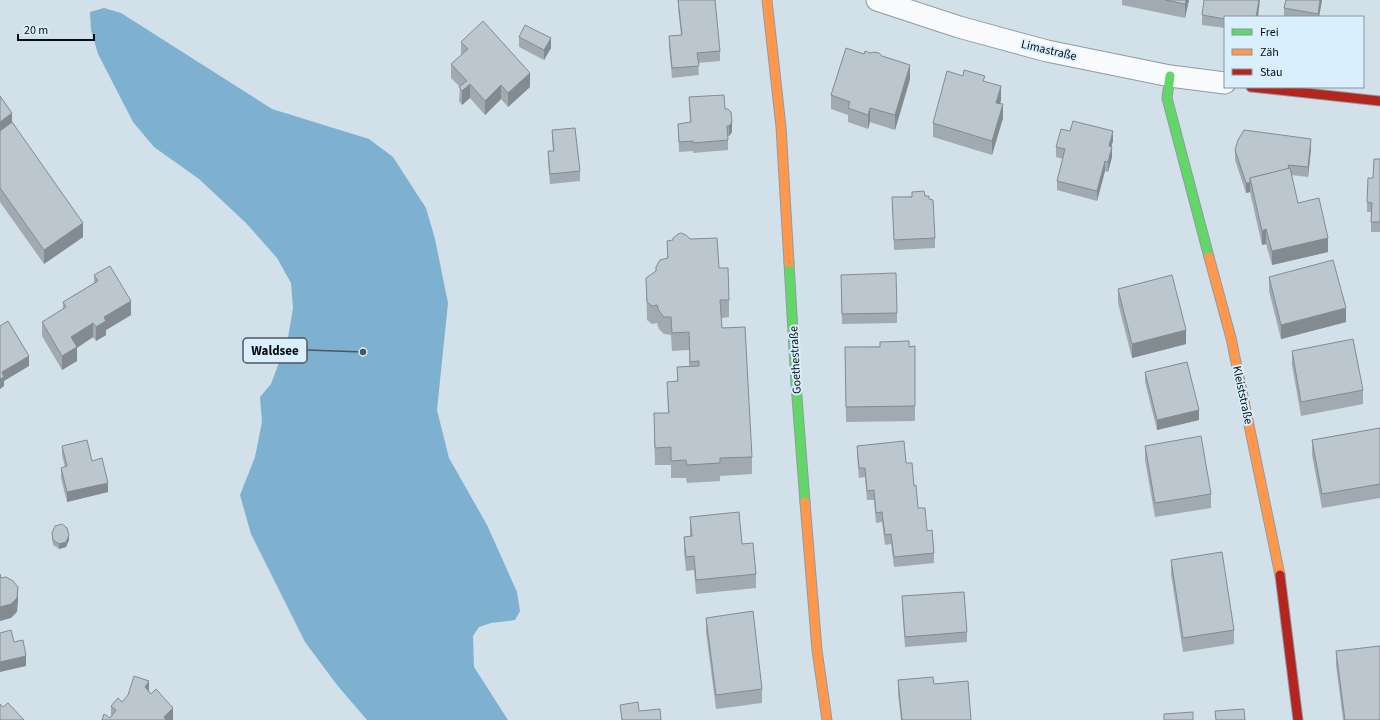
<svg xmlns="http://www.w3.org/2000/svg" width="1380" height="720" font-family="'Source Sans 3',sans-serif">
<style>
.water{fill:#7eb0cf}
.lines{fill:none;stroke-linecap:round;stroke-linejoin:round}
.street-casing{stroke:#909ba2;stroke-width:23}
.fast-casing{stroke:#909ba2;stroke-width:11}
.slow-casing{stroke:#909ba2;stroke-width:11}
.jam-casing{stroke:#909ba2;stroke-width:11}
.street{stroke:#f8fafc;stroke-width:21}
.fast{stroke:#63d668;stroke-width:9}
.slow{stroke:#ff974d;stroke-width:9}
.jam{stroke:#b3261e;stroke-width:9}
.wall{fill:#a1aab1}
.shaded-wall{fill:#838b90}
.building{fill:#bbc6ce;stroke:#838b90}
.labels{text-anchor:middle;stroke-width:4;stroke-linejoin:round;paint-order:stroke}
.street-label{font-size:12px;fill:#050d12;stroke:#daeffd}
.leader{fill:none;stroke:#4d575e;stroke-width:1.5}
.callout-dot{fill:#4d575e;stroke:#daeffd;stroke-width:1.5}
.callout{fill:#daeffd;stroke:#4d575e;stroke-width:1.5}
.callout-label{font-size:13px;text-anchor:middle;font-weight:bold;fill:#050d12}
</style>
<rect width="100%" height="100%" fill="#d2e0ea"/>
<polygon class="water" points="104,8 121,13 272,109 369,139 393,157 426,208 435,239 448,303 437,410 449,458 487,525 517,592 520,611 515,620 491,623 479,627 473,636 474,667 508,720 367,720 337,685 305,642 251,534 240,495 255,457 262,422 260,397 271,384 288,338 293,308 291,283 277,258 246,223 199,179 154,147 133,122 98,54 91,30 90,12"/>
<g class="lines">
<g class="street-casing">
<polyline id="street" points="877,0 959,27 1047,51 1170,76 1225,83"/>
</g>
<g class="fast-casing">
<g id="fast">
<polyline points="1170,76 1167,98 1209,257"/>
<polyline points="789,263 796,384 805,502"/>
</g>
</g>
<g class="slow-casing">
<g id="slow">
<polyline points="767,0 781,127 789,263"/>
<polyline points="1209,257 1231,338 1280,575"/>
<polyline points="805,502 817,650 827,720"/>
</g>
</g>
<g class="jam-casing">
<g id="jam">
<polyline points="1251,87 1380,101"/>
<polyline points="1280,575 1298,720"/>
</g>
</g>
<use href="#street" class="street"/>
<use href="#fast" class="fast"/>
<use href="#slow" class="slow"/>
<use href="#jam" class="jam"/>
</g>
<g class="wall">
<polygon points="678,0 720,51 720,61 698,63 699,75 672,78 669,46 669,36 681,35 678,9"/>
<polygon points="1122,0 1189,0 1185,18 1122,5"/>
<polygon points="1322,0 1319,17 1284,17 1284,8"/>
<polygon points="1202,15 1225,17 1225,28 1202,25"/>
<polygon points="519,37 551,48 544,60 519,47"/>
<polygon points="461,42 530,87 508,107 501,99 485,115 470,98 462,105 459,101 460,87 451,78 451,64 461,55"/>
<polygon points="864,54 882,56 910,79 895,130 870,122 868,129 848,122 848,115 831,109 831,95"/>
<polygon points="985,82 1001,100 1000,103 1003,118 992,155 933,137 933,123"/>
<polygon points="0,96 12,122 83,237 44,264 0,202"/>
<polygon points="689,97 725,109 732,132 729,136 728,136 728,150 693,153 693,151 679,152 678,124 690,123"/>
<polygon points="552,130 580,171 580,181 550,184 548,161 548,151 553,151 552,140"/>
<polygon points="1113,141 1111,147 1112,157 1108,172 1105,171 1097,201 1057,190 1057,181 1063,159 1056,157 1056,147"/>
<polygon points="1311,149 1308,177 1291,175 1298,203 1328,252 1272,265 1266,244 1262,245 1250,192 1246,193 1235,160 1235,150"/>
<polygon points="1380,159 1380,232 1371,232 1371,212 1367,212 1367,202"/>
<polygon points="925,196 935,238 935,248 894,250 892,197"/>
<polygon points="690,239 719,268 729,300 729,317 721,318 722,328 752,457 752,474 720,476 720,481 687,483 686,478 671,478 671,465 655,465 654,431 654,413 668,413 667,382 677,381 677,367 689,366 689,350 672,351 671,335 664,334 659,329 657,323 652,324 647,320 646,278 656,271 656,267 667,258 667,241"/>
<polygon points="94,275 131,315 106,330 106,335 96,341 93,337 77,347 77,361 62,370 42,336 42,322 63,309 63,302 94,283"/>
<polygon points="1269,277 1346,322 1281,339 1269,291"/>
<polygon points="841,285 897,313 897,323 842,324"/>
<polygon points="1118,289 1186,344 1132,358 1118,303"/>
<polygon points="915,346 915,421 846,422 845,347"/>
<polygon points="1292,351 1363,390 1363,404 1301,416 1292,365"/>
<polygon points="1145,372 1199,420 1157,430 1145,382"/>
<polygon points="1380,428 1380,498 1322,508 1312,455 1312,440"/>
<polygon points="62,446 92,461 108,492 67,502 61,478 61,468 65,467 62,455"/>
<polygon points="857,446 906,463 914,486 918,508 927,531 934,553 934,563 894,567 891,544 885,545 882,522 876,523 874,500 867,500 865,477 859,478 857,455"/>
<polygon points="1145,446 1211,494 1211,508 1155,517 1145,460"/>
<polygon points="690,517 742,544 756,574 756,588 696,594 694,570 686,571 684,551 684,537 690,536"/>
<polygon points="52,533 69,540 66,547 59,549 53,545 52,538"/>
<polygon points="1171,560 1234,630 1234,644 1183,652 1171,574"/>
<polygon points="902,596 967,632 967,642 905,647 902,606"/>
<polygon points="706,618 762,689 762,703 716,709 706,632"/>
<polygon points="1336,651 1380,720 1343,720 1336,665"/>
<polygon points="898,680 934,684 971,720 901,720 898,694"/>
<polygon points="149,691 173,720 110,718 111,716 111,706"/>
</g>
<g class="shaded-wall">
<polygon points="1186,0 1189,0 1185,18 1185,4"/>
<polygon points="1259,0 1260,0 1258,17 1256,17"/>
<polygon points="1320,0 1322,0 1319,17 1318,17"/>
<polygon points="551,38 551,48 544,60 544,50"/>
<polygon points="910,65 910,79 895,130 895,115"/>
<polygon points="530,73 530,87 508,107 508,93"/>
<polygon points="470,84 470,98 462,105 462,91"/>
<polygon points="501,85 501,99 485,115 485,101"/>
<polygon points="1001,86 1001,100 996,117 996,103"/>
<polygon points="1003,104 1003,118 992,155 992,141"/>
<polygon points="870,108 870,122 868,129 868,115"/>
<polygon points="12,113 12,136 0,145 0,122"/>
<polygon points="732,122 732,132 729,136 729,126"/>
<polygon points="1113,131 1113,141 1109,156 1109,146"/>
<polygon points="1311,139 1311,149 1308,177 1308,167"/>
<polygon points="1112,147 1112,157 1108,172 1108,162"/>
<polygon points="1105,161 1105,171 1097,201 1097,191"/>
<polygon points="1246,183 1250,183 1250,192 1246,193"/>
<polygon points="83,223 83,237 44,264 44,250"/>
<polygon points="1266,229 1266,244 1262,245 1262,231"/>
<polygon points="1328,238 1328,252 1272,265 1272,251"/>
<polygon points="131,301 131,315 106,330 106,335 96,341 96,327 104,317"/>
<polygon points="1346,308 1346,322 1281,339 1281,325"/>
<polygon points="93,323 93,337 77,348 77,347 77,361 62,370 62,356 71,337"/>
<polygon points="1186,330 1186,344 1132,358 1132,344"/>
<polygon points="29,356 29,366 4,381 4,386 0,389 0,379 2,372"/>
<polygon points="1199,410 1199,420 1157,430 1157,420"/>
<polygon points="108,483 108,492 67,502 67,492"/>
<polygon points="69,535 69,540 66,547 59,549 59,544"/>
<polygon points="18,587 18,602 17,612 11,618 0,621 0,607"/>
<polygon points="26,656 26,666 0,672 0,662"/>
<polygon points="149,681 149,695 145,687"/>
<polygon points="173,708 173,720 164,720 164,717"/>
</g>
<g class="building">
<polygon points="678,0 715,0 720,51 697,53 699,66 672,68 669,36 682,35"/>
<polygon points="1165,0 1186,0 1185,4"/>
<polygon points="1204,0 1259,0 1256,17 1225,17 1225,19 1202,15"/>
<polygon points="1286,0 1320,0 1318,14 1284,8"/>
<polygon points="483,21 530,73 508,93 501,85 485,101 470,84 462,91 459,87 467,81 451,64 468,49 461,42"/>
<polygon points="525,25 551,38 544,50 519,37"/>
<polygon points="846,48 864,54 865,51 870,53 874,52 879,53 882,56 910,65 895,115 870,108 868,115 848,108 850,102 831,95"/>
<polygon points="964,70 985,76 983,81 1001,86 996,103 1003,104 992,141 933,123 947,71 963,76"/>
<polygon points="724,95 725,109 728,109 731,112 732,122 729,126 727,126 728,140 693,143 693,141 679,142 678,124 691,122 689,97"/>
<polygon points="0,96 12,113 0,122"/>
<polygon points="1073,121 1113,131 1109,146 1112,147 1108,162 1105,161 1097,191 1057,181 1065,149 1056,147 1061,129 1070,131"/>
<polygon points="12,122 83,223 44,250 0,188 0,131"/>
<polygon points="575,128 580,171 550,174 548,151 554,151 552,130"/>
<polygon points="1244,130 1311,139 1308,167 1288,165 1289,169 1250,178 1250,183 1246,183 1235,150 1238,140"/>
<polygon points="1374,159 1380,159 1380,222 1371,222 1372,203 1367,202 1368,178 1373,178"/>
<polygon points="1290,168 1298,203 1319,198 1328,238 1272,251 1266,229 1262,231 1250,178"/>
<polygon points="924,191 925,196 929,196 929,199 933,200 935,238 894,240 892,197 912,197 912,192"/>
<polygon points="681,233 686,235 690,239 717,238 719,268 728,268 729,300 720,300 722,328 745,327 752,457 720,458 720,463 687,465 686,460 671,461 671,447 655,448 654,413 669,413 667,382 678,381 677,367 699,366 699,361 690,362 689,332 672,333 671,317 664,317 659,311 657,305 652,306 647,302 646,278 656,271 656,267 660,260 668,258 667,241 673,240 673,238 678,234"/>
<polygon points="1333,260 1346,308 1281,325 1269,277"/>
<polygon points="110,266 131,301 104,317 106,321 96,327 93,323 71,337 77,347 62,356 42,322 66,307 63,302 98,281 94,275"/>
<polygon points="896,273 897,313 842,314 841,275"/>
<polygon points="1172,275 1186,330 1132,344 1118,289"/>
<polygon points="8,321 29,356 2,372 4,377 0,379 0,326"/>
<polygon points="1353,339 1363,390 1301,402 1292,351"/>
<polygon points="909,341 909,347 915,346 915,406 846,407 845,347 880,347 880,342"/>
<polygon points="1187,362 1199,410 1157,420 1145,372"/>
<polygon points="1380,428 1380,484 1322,494 1312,440"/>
<polygon points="1201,436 1211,494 1155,503 1145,446"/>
<polygon points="87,440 92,461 102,458 108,483 67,492 61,468 67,466 62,446"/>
<polygon points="904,441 906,463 912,463 914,486 916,485 918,508 925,508 927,531 932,530 934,553 894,557 891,534 885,535 882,512 876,513 874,490 867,491 865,468 859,468 857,446"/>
<polygon points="739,512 742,544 753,543 756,574 696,580 694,556 686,557 684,537 692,536 690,517"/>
<polygon points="62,524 67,528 69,535 66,542 59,544 53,540 52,533 55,526"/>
<polygon points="1222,552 1234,630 1183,638 1171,560"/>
<polygon points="0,574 1,578 6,577 13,581 18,587 17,598 11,604 0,607"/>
<polygon points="964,592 967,632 905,637 902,596"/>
<polygon points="753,611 762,689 716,695 706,618"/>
<polygon points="11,630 14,642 23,640 26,656 0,662 0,633"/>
<polygon points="1380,646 1380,720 1345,720 1336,651"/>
<polygon points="134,676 149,681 145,687 151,694 156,689 173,708 164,717 166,720 102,720 104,714 110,718 116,710 111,706 118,698 122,702 128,695"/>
<polygon points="933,677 934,684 968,681 971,720 902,720 898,680"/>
<polygon points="638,702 639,711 660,709 661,720 622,720 620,705"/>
<polygon points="8,703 24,720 0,720 0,704 3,707"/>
<polygon points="1244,709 1245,720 1216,720 1215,711"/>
<polygon points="1193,712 1193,720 1164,720 1164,714"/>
</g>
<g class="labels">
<g class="street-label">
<text transform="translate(1049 50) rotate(13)" y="4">Limastraße</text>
<text transform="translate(795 360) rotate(-93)" y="4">Goethestraße</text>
<text transform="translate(1243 395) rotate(78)" y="4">Kleiststraße</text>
</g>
</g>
<path class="leader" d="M363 352L307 350"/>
<circle class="callout-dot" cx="363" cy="352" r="4"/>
<rect class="callout" x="243" y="338" width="64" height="25" rx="4"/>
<g class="callout-label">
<text x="275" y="355">Waldsee</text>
</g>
<rect x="1224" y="16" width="140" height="72" fill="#daeffd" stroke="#85959f"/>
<rect x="1232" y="29" width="20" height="6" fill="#63d668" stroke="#85959f"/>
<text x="1260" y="36" font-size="12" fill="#050d12">Frei</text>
<rect x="1232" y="49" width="20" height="6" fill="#ff974d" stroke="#85959f"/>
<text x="1260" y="56" font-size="12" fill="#050d12">Zäh</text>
<rect x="1232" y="69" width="20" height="6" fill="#b3261e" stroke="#85959f"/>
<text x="1260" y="76" font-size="12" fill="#050d12">Stau</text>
<path d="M18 34v6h76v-6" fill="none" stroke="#050d12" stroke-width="2"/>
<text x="24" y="34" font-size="12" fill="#050d12" stroke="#daeffd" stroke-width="3" paint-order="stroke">20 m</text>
</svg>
